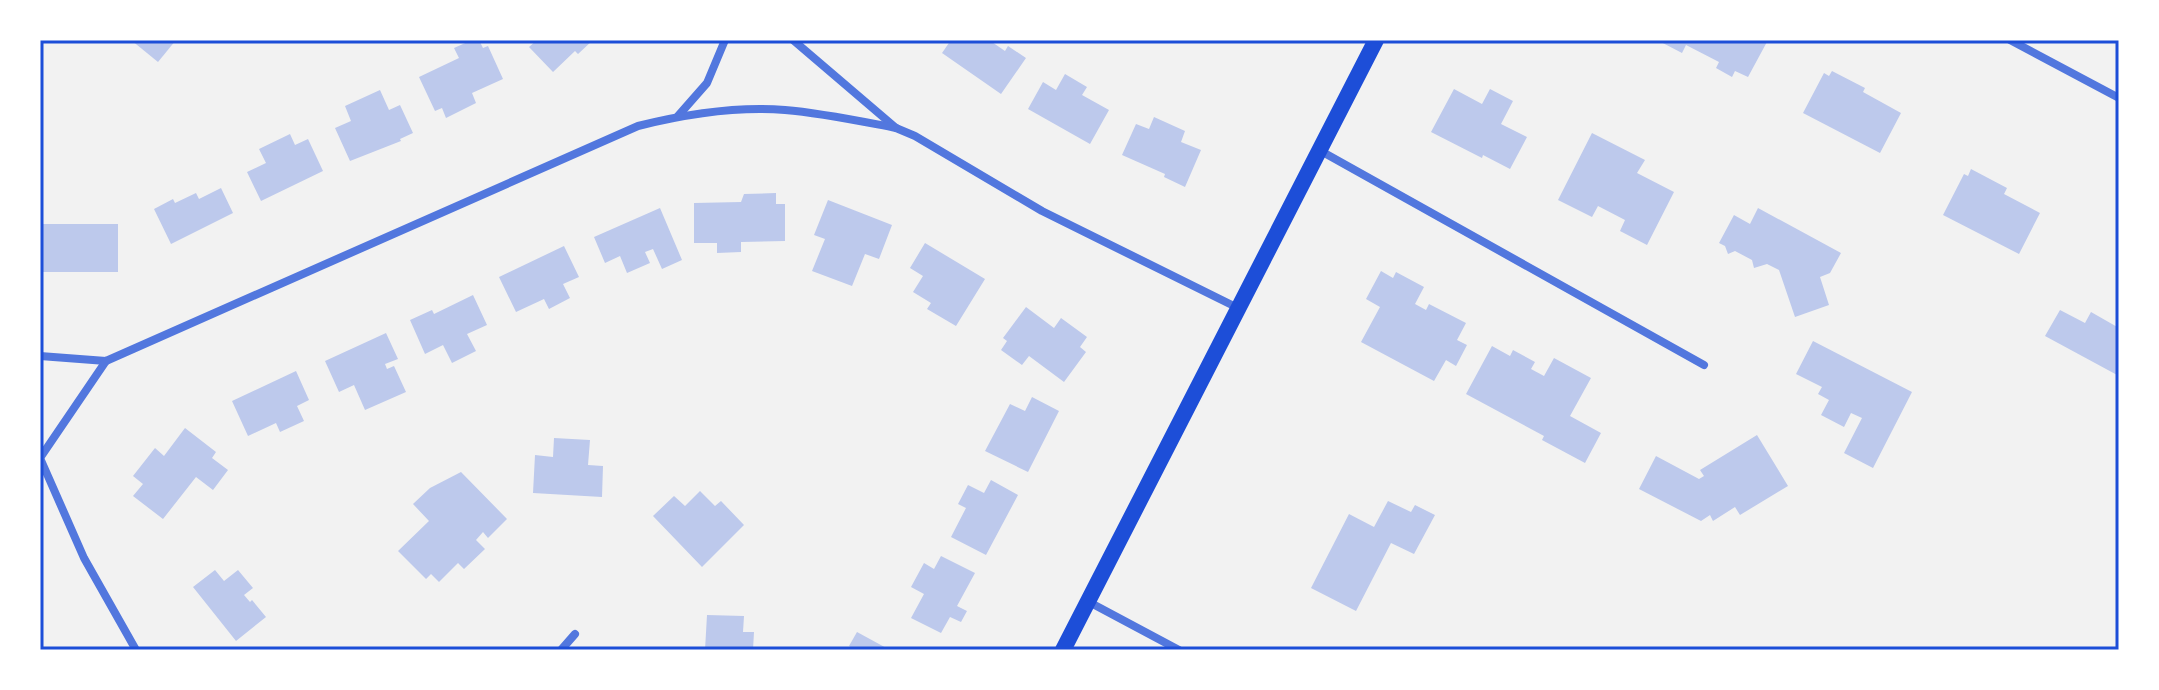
<svg xmlns="http://www.w3.org/2000/svg" width="2159" height="690" font-family="'Public Sans',sans-serif">
<style>
.building{fill:#bdc9ec}
.lines{fill:none;stroke-linecap:round;stroke-linejoin:round}
.minor{stroke:#5277de;stroke-width:8}
.secondary{stroke:#1d4ed8;stroke-width:16}
.neatline{fill:none;stroke:#1d4ed8;stroke-width:3}
</style>
<rect width="100%" height="100%" fill="#f2f2f2"/>
<g class="building">
<polygon points="131,40 176,40 158,62"/>
<polygon points="472,40 479,40 483,48 488,46 503,79 472,93 476,103 446,118 442,108 435,111 419,77 459,58 454,48"/>
<polygon points="537,40 593,40 578,54 575,51 553,72 529,47"/>
<polygon points="951,40 989,40 1005,51 1008,46 1026,58 1001,94 942,53"/>
<polygon points="1657,40 1768,40 1748,77 1735,71 1732,77 1716,68 1719,62 1686,45 1682,53"/>
<polygon points="1832,71 1865,88 1863,92 1901,113 1880,153 1803,113 1824,73 1829,76"/>
<polygon points="1065,74 1087,87 1082,95 1109,110 1090,144 1028,109 1043,82 1056,90"/>
<polygon points="1454,89 1482,104 1490,89 1513,101 1501,124 1527,137 1510,169 1483,155 1482,158 1431,132"/>
<polygon points="380,90 389,110 400,105 413,133 400,139 401,141 350,161 335,128 351,121 345,106"/>
<polygon points="1154,117 1185,131 1181,142 1201,150 1185,187 1164,177 1165,174 1122,155 1136,124 1149,129"/>
<polygon points="1592,133 1645,160 1637,173 1674,192 1647,245 1620,231 1625,220 1598,206 1592,217 1558,200"/>
<polygon points="290,134 295,145 308,139 323,171 261,201 247,172 266,163 259,149"/>
<polygon points="1971,169 2007,188 2004,194 2040,213 2019,254 1943,215 1964,174 1968,176"/>
<polygon points="221,188 233,213 171,244 154,209 173,199 175,203 196,193 199,199"/>
<polygon points="776,193 776,204 785,204 785,241 741,242 741,252 717,253 717,243 694,243 694,203 741,202 744,194"/>
<polygon points="828,200 892,225 879,259 865,254 852,286 812,271 825,239 814,235"/>
<polygon points="660,208 682,260 662,269 653,249 645,252 650,263 627,273 620,256 605,263 594,237"/>
<polygon points="1758,208 1841,253 1830,273 1820,277 1829,305 1795,317 1779,270 1767,264 1754,268 1752,260 1735,251 1728,254 1725,246 1719,243 1734,215 1750,224"/>
<rect x="40" y="224" width="78" height="48"/>
<polygon points="925,243 985,279 956,326 927,309 931,303 913,292 923,276 910,268"/>
<polygon points="564,246 579,277 563,284 570,298 549,309 544,299 516,312 499,277"/>
<polygon points="1381,271 1393,278 1396,272 1424,287 1415,304 1426,310 1429,304 1466,323 1457,340 1467,345 1456,366 1446,360 1434,381 1361,342 1380,307 1366,299"/>
<polygon points="473,295 487,325 467,334 476,351 452,363 443,345 425,354 410,320 432,310 434,314"/>
<polygon points="1026,307 1054,328 1061,318 1087,337 1080,347 1086,352 1064,382 1029,356 1022,365 1001,350 1007,341 1003,338"/>
<polygon points="2060,310 2085,323 2091,312 2119,328 2119,376 2045,336"/>
<polygon points="386,333 398,359 385,364 387,369 394,366 406,392 365,410 354,385 339,392 325,361"/>
<polygon points="1813,341 1912,392 1873,468 1844,453 1862,418 1851,413 1844,427 1821,415 1829,400 1818,394 1822,387 1796,374"/>
<polygon points="1492,346 1510,356 1513,350 1535,362 1531,369 1544,376 1554,358 1591,378 1570,416 1601,433 1585,463 1542,440 1544,436 1466,394"/>
<polygon points="296,371 309,400 297,406 304,421 280,432 276,423 248,436 232,401"/>
<polygon points="1032,397 1059,411 1028,472 985,451 1010,404 1025,411"/>
<polygon points="185,428 216,452 212,458 228,470 213,490 196,477 163,519 133,496 143,484 133,476 155,448 164,456"/>
<polygon points="1757,435 1788,486 1740,515 1735,507 1713,521 1710,515 1701,521 1639,489 1656,456 1699,479 1704,476 1700,470"/>
<polygon points="554,438 590,440 588,465 603,466 602,497 533,493 535,455 553,457"/>
<polygon points="461,472 507,519 488,538 483,532 476,540 485,549 464,569 458,563 439,582 431,574 426,579 398,551 429,521 413,504 430,488"/>
<polygon points="991,480 1018,495 986,555 951,537 966,508 958,504 968,485 984,493"/>
<polygon points="700,491 715,506 721,501 744,525 702,567 653,516 674,496 685,506"/>
<polygon points="1388,501 1411,512 1415,505 1435,515 1414,554 1391,543 1356,611 1311,588 1349,514 1374,527"/>
<polygon points="941,556 975,573 957,606 967,611 961,622 950,617 941,633 911,618 924,594 911,587 924,563 934,569"/>
<polygon points="215,570 224,581 238,570 253,588 244,595 250,602 252,600 266,617 236,641 193,587"/>
<polygon points="707,615 744,616 743,632 754,632 753,650 705,650"/>
<polygon points="857,632 890,650 854,650 849,646"/>
</g>
<g class="lines">
<g class="minor">
<polyline points="793,40 896,128 915,136 1042,211 1238,308"/>
<polyline points="2010,40 2119,98"/>
<polyline points="678,116 707,83 725,40"/>
<polyline points="1319,150 1704,365"/>
<path d="M 40,356 L 106,361 L 638,126 C 686,114 735,106 785,110 C 822,113 859,121 896,128"/>
<polyline points="40,458 84,558 136,650"/>
<polyline points="40,458 106,361"/>
<polyline points="1089,602 1179,650"/>
<polyline points="561,650 575,634"/>
</g>
<polyline class="secondary" points="1063,650 1376,40"/>
</g>
<rect width="2159" height="690" fill="none" stroke="#ffffff" stroke-width="84"/>
<rect x="42" y="42" width="2075" height="606" class="neatline"/>
</svg>
